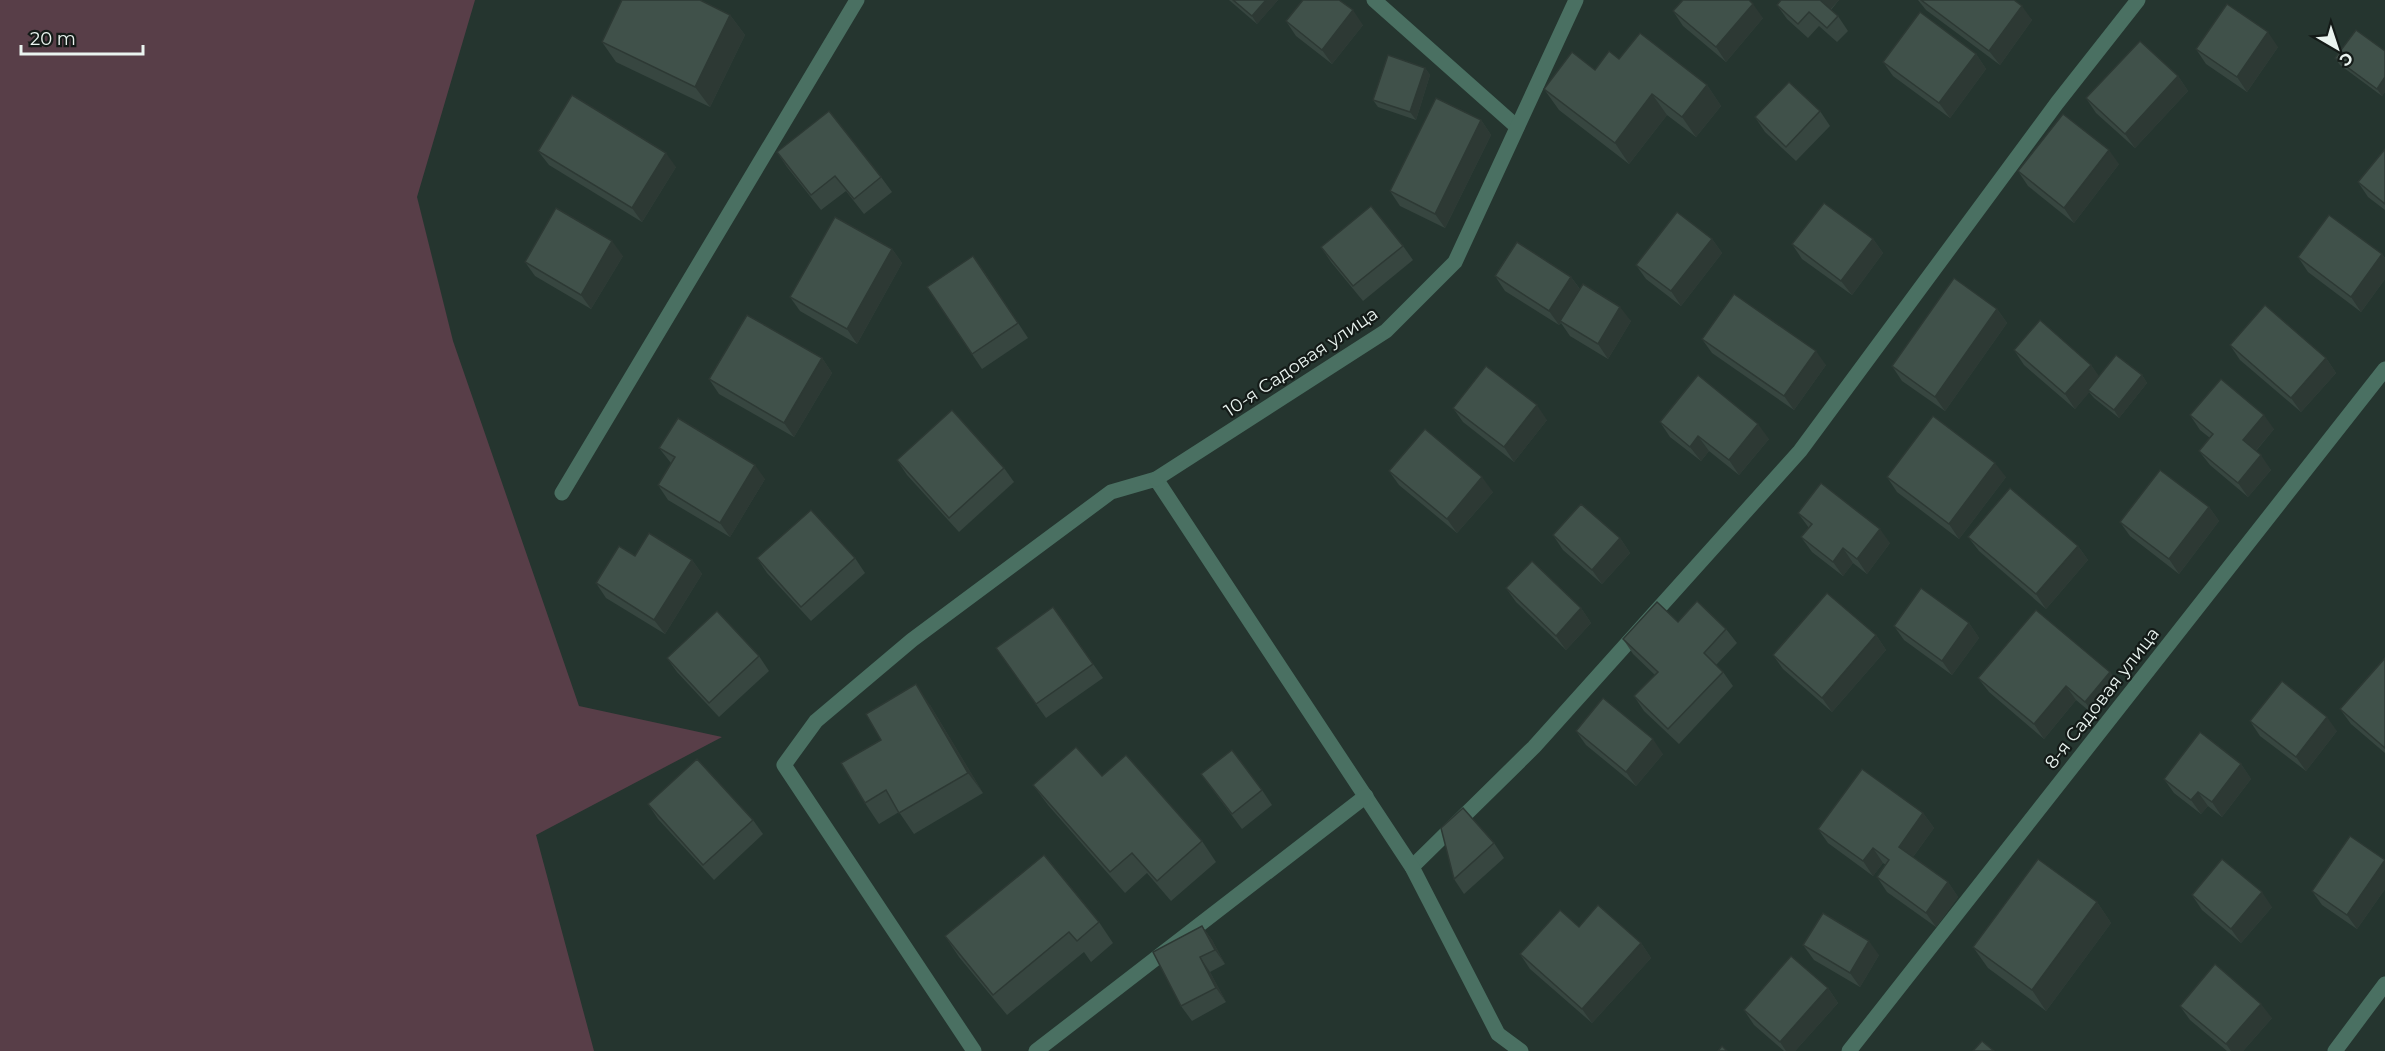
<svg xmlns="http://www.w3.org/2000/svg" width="2385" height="1051" font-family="Montserrat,sans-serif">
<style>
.green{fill:#583e48}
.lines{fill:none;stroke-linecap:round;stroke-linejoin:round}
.service{stroke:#4a7062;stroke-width:15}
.minor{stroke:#4a7062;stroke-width:15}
.wall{fill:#374640}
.shaded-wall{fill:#2d3934}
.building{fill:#40514a;stroke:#2d3934;stroke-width:1.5}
.labels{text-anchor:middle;stroke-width:4.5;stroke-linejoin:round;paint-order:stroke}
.street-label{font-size:18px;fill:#eaf4f0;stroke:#141b18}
</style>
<rect width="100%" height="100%" fill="#25352f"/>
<polygon class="green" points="0,0 475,0 417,197 453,341 579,706 722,737 536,835 594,1051 0,1051"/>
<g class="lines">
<g class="service">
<polyline points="1374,0 1517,127"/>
<polyline points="562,493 857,0"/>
<polyline points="1412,867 1534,747 1800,451 2057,103 2138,0"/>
<polyline points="974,1051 784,765 816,721 912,640 1111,492 1156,479 1412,867 1498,1034 1521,1051"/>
<polyline points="1036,1051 1366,796"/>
<polyline points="2335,1051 2385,984"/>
</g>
<g class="minor">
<polyline points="1156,479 1386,331 1455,262 1576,0"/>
<polyline points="1849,1051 2385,369"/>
</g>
</g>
<g class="wall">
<polygon points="1229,0 1278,0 1257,24"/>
<polygon points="1781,0 1839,0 1831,10 1838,16 1848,31 1837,42 1819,26 1808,38 1787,19 1777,5"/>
<polygon points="1918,0 2014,0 2032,20 2000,65 1926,10"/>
<polygon points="1673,11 1763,18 1726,62 1683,26"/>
<polygon points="730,15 745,35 710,107 616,62 602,42"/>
<polygon points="1286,21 1363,25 1332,64 1296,36"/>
<polygon points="2278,47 2247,92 2206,64 2196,49"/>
<polygon points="2385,51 2385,92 2382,96 2340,65 2335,58"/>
<polygon points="1976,54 1986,69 1950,118 1893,76 1883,62"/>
<polygon points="1619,59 1707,85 1721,106 1696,137 1667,115 1629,164 1559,110 1544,89 1595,70"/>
<polygon points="1425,68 1430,75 1416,120 1378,107 1373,100"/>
<polygon points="2178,76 2188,91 2135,148 2096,113 2086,98"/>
<polygon points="1820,111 1830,126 1796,161 1765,132 1755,117"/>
<polygon points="1481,120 1491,135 1445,228 1400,206 1390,191"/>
<polygon points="2385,149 2385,210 2368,197 2358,182"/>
<polygon points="538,151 676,167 642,222 549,165"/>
<polygon points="777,152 881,177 892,192 864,214 846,191 821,210 787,167"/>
<polygon points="2119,164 2074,223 2028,186 2018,171"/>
<polygon points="1712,239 1722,253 1681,306 1646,279 1636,265"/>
<polygon points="1873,239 1883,253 1852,295 1802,259 1792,244"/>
<polygon points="1403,246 1413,260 1363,301 1331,262 1321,247"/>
<polygon points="892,249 902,263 857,344 800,311 790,297"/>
<polygon points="2382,254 2385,258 2385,279 2361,312 2308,272 2298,257"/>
<polygon points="623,256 591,309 535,276 525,262"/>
<polygon points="983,270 1028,338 982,369 927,287"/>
<polygon points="1495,276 1571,277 1580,289 1631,321 1608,359 1570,336 1561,323 1559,325 1505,291"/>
<polygon points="1997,309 2007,323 1945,411 1902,381 1892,366"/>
<polygon points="1702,339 1826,365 1794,410 1712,353"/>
<polygon points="2230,345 2326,358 2336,373 2301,412 2240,360"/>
<polygon points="2014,350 2091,365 2099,377 2142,375 2147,383 2119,418 2094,398 2089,392 2075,409 2024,365"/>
<polygon points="822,358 832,373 794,437 719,394 709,379"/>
<polygon points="1453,408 1547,420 1514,462 1463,422"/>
<polygon points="2190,415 2274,429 2256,451 2271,470 2248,497 2210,465 2199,451 2210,438 2200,430"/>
<polygon points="1660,422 1769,439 1739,475 1709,451 1701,461 1670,437"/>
<polygon points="659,448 765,479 730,537 668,500 658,485 671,463"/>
<polygon points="897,460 1004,468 1014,482 959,532 907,475"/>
<polygon points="1389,471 1493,492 1457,533 1399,485"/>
<polygon points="1887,477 2006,477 1959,539 1897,492"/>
<polygon points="2209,507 2219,521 2179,574 2130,536 2120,522"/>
<polygon points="1798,513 1890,543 1867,574 1853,563 1843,576 1812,552 1801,537 1809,528"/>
<polygon points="1553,535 1620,538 1630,553 1602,584 1563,550"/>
<polygon points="1968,537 2078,546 2088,560 2046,609 1979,551"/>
<polygon points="635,556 692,560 702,574 665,634 606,598 596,583"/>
<polygon points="757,558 855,558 865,573 811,621 767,573"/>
<polygon points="1506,588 1581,608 1591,623 1566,650 1516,602"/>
<polygon points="1053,607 1103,678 1046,718 996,648"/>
<polygon points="1678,622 1726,629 1737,643 1716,665 1723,672 1733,686 1679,744 1644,711 1634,696 1655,675 1633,654 1623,639"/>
<polygon points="1969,623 1979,638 1952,675 1904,640 1894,626"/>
<polygon points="1876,635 1886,650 1832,712 1783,669 1773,655"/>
<polygon points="759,656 769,671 719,717 677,672 667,658"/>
<polygon points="2385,658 2385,753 2351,724 2340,709"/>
<polygon points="2110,672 2120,686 2095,716 2076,700 2044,739 1989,692 1978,678"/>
<polygon points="930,705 983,793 914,834 899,812 879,824 865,803 881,740"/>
<polygon points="2250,721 2337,731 2306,771 2260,736"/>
<polygon points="1576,731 1663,754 1636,786 1586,745"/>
<polygon points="2241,764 2251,779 2222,817 2208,806 2201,814 2174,793 2164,779"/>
<polygon points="1201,774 1262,790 1272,805 1242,829"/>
<polygon points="1102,776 1202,841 1216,862 1171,901 1147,873 1125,893 1048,805 1033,785"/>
<polygon points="648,804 753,820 763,834 714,880 658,819"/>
<polygon points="1923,813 1934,828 1913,857 1948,882 1958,897 1936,927 1887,892 1877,877 1886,865 1883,863 1873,876 1828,843 1818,829"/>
<polygon points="1494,843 1504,858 1464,894 1454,879"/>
<polygon points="2385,860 2385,889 2357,929 2322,905 2312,891"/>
<polygon points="2192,895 2272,907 2241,943 2202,910"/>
<polygon points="2097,902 2111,923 2046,1011 1988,968 1973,947"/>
<polygon points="1099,922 1113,943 1091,962 1084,952 1007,1015 959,957 945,936"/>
<polygon points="1202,926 1212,940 1225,964 1210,972 1226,1002 1192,1021 1181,1006"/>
<polygon points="1579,927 1641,943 1651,958 1592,1023 1530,969 1520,954"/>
<polygon points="1803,945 1879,955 1860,987 1814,960"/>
<polygon points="1828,988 1838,1003 1795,1051 1784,1051 1754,1025 1744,1010"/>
<polygon points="2180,1006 2272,1018 2243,1051 2227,1051 2190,1020"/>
</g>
<g class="shaded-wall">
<polygon points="1266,0 1278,0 1257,24 1252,16"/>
<polygon points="1819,0 1839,0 1828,12"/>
<polygon points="1753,4 1763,18 1726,62 1716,47"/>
<polygon points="2022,6 2032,20 2000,65 1989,51"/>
<polygon points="1353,10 1363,25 1332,64 1322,50"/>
<polygon points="730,15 745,35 710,107 695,87"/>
<polygon points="2268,32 2278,47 2247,92 2237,77"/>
<polygon points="1976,54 1986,69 1950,118 1939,103"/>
<polygon points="1425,68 1430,75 1416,120 1410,112"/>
<polygon points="2178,76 2188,91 2135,148 2125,134"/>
<polygon points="2385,77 2385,92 2382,96 2377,89"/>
<polygon points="1707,85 1721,106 1696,137 1682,117"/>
<polygon points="1652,94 1667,115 1629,164 1615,143"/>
<polygon points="1481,120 1491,135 1445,228 1435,214"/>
<polygon points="2109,150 2119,164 2074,223 2064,208"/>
<polygon points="666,153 676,167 642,222 632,208"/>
<polygon points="1712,239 1722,253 1681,306 1671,291"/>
<polygon points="1873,239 1883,253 1852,295 1841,281"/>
<polygon points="612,241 623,256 591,309 581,295"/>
<polygon points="892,249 902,263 857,344 847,329"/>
<polygon points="2382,254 2385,258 2385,279 2361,312 2351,297"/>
<polygon points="1571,277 1581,291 1559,325 1549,311"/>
<polygon points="1620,307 1631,321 1608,359 1598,344"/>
<polygon points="1997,309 2007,323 1945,411 1935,397"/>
<polygon points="1816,351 1826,365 1794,410 1784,396"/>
<polygon points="822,358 832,373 794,437 784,423"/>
<polygon points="2326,358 2336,373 2301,412 2291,398"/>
<polygon points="2091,365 2101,379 2075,409 2065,394"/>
<polygon points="2142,375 2147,383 2119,418 2114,410"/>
<polygon points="1537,405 1547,420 1514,462 1504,447"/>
<polygon points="2264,415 2274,429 2253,454 2243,440"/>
<polygon points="1758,424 1769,439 1739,475 1729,460"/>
<polygon points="1698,436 1709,451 1701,461 1690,447"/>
<polygon points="2261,455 2271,470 2248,497 2238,483"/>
<polygon points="1995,463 2006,477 1959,539 1949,524"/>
<polygon points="755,465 765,479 730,537 720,523"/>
<polygon points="1482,477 1493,492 1457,533 1447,519"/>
<polygon points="2209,507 2219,521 2179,574 2169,559"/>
<polygon points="1880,529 1890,543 1867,574 1857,559"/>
<polygon points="1620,538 1630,553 1602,584 1592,570"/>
<polygon points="2078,546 2088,560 2046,609 2036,594"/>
<polygon points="1843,548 1853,563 1843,576 1833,562"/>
<polygon points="692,560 702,574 665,634 654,620"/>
<polygon points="1581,608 1591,623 1566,650 1556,636"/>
<polygon points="1969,623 1979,638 1952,675 1942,661"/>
<polygon points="1876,635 1886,650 1832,712 1822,698"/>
<polygon points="2110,672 2120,686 2095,716 2085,702"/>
<polygon points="916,684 930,705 983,793 968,773"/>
<polygon points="2066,686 2076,700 2044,739 2034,724"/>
<polygon points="2327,717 2337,731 2306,771 2296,757"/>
<polygon points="1653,739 1663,754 1636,786 1626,772"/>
<polygon points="2241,764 2251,779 2222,817 2212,802"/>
<polygon points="2198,792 2208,806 2201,814 2191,800"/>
<polygon points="1923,813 1934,828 1910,861 1899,847"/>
<polygon points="1873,848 1883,863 1873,876 1863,861"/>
<polygon points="2385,860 2385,889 2357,929 2347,915"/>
<polygon points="1948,882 1958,897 1936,927 1926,913"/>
<polygon points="2262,892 2272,907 2241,943 2231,929"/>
<polygon points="2097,902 2111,923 2046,1011 2032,990"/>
<polygon points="1202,926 1212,940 1225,964 1215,950"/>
<polygon points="1869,941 1879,955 1860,987 1850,973"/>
<polygon points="1641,943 1651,958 1592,1023 1582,1009"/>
<polygon points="1200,957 1210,972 1226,1002 1216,988"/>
<polygon points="1828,988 1838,1003 1795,1051 1786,1051 1780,1042"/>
<polygon points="2261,1004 2272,1018 2243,1051 2231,1051 2226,1044"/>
</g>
<g class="building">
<polygon points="622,0 700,0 730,15 695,87 602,42"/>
<polygon points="1233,0 1266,0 1252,16"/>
<polygon points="1303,0 1339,0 1353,10 1322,50 1286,21"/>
<polygon points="1683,0 1749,0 1753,4 1716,47 1673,11"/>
<polygon points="1781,0 1820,0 1838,16 1827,28 1809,12 1798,24 1777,5"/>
<polygon points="1921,0 2014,0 2022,6 1989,51"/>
<polygon points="2227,4 2268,32 2237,77 2196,49"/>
<polygon points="1920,12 1976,54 1939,103 1883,62"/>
<polygon points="2356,30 2385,51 2385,77 2377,89 2335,58"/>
<polygon points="1640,33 1707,85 1682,117 1652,94 1615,143 1544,89 1572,52 1595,70 1609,51 1619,59"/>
<polygon points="2140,41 2178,76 2125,134 2086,98"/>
<polygon points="1388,55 1425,68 1410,112 1373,100"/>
<polygon points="1789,82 1820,111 1786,147 1755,117"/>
<polygon points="572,95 666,153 632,208 538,151"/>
<polygon points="1436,98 1481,120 1435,214 1390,191"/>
<polygon points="829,111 881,177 854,199 835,176 811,195 777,152"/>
<polygon points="2063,114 2109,150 2064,208 2018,171"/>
<polygon points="2385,149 2385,204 2358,182"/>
<polygon points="1824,203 1873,239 1841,281 1792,244"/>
<polygon points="1371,206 1403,246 1353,286 1321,247"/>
<polygon points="556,208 612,241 581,295 525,262"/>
<polygon points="1677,212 1712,239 1671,291 1636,265"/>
<polygon points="2329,215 2382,254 2351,297 2298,257"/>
<polygon points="835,217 892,249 847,329 790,297"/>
<polygon points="1517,242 1571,277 1549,311 1495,276"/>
<polygon points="973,256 1018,323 972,354 927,287"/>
<polygon points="1954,278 1997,309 1935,397 1892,366"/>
<polygon points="1583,284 1620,307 1598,344 1560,321"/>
<polygon points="1734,294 1816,351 1784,396 1702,339"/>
<polygon points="2265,305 2326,358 2291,398 2230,345"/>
<polygon points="747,315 822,358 784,423 709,379"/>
<polygon points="2040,320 2091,365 2065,394 2014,350"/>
<polygon points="2116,355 2142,375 2114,410 2088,390"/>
<polygon points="1486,366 1537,405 1504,447 1453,408"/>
<polygon points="1698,375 1758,424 1729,460 1698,436 1690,447 1660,422"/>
<polygon points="2221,379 2264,415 2243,440 2261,455 2238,483 2199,451 2213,434 2190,415"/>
<polygon points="952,410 1004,468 949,518 897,460"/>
<polygon points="1933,416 1995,463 1949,524 1887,477"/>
<polygon points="678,418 755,465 720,523 658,485 675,457 659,448"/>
<polygon points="1425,429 1482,477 1447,519 1389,471"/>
<polygon points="2160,470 2209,507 2169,559 2120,522"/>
<polygon points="1821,483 1880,529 1857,559 1843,548 1833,562 1801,537 1812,524 1798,513"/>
<polygon points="2010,488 2078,546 2036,594 1968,537"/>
<polygon points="1581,504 1620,538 1592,570 1553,535"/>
<polygon points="811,510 855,558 801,607 757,558"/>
<polygon points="649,533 692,560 654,620 596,583 619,546 635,556"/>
<polygon points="1532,561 1581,608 1556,636 1506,588"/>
<polygon points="1921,588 1969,623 1942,661 1894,626"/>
<polygon points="1827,593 1876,635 1822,698 1773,655"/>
<polygon points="1697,601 1726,629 1704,653 1723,672 1668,729 1634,696 1658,672 1623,639 1657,602 1678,622"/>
<polygon points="1053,607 1093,664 1036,704 996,648"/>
<polygon points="2036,610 2110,672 2085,702 2066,686 2034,724 1978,678"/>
<polygon points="717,611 759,656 709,703 667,658"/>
<polygon points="2385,658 2385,748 2340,709"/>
<polygon points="2282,681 2327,717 2296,757 2250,721"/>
<polygon points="916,684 968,773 899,813 886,790 865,803 841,763 881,740 866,714"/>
<polygon points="1603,698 1653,739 1626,772 1576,731"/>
<polygon points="2200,732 2241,764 2212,802 2198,792 2191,800 2164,779"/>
<polygon points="1076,747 1102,776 1126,755 1202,841 1157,881 1132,853 1110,872 1033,785"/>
<polygon points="1232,750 1262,790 1232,814 1201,774"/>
<polygon points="697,759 753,820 703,865 648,804"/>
<polygon points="1862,769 1923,813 1899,847 1948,882 1926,913 1877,877 1889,860 1873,848 1863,861 1818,829"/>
<polygon points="1463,808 1494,843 1454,879 1441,828"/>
<polygon points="2350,836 2385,860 2347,915 2312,891"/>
<polygon points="1044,855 1099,922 1077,941 1069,932 993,995 945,936"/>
<polygon points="2038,859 2097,902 2032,990 1973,947"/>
<polygon points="2222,859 2262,892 2231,929 2192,895"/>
<polygon points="1598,905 1641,943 1582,1009 1520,954 1560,910 1579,927"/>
<polygon points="1823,913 1869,941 1850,973 1803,945"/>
<polygon points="1202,926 1215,950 1200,957 1216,988 1181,1006 1153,952"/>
<polygon points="1791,956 1828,988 1780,1042 1744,1010"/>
<polygon points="2215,964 2261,1004 2226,1044 2180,1006"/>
<polygon points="1982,1041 1994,1051 1973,1051"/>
<polygon points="1722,1046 1727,1051 1718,1051"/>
</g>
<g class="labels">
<g class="street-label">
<text transform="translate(1301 362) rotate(-34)" y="6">10-я Садовая улица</text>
<text transform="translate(2102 698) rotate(-52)" y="6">8-я Садовая улица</text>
</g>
</g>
<g transform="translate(2337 48) rotate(141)" stroke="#141b18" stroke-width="4.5" paint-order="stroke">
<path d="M0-4.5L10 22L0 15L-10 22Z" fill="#eaf4f0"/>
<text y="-9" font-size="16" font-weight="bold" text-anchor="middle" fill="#eaf4f0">С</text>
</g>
<path d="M21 45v9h122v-9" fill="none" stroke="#eaf4f0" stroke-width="3"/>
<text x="30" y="45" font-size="18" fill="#eaf4f0" stroke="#141b18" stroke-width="4.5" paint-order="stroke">20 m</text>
</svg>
